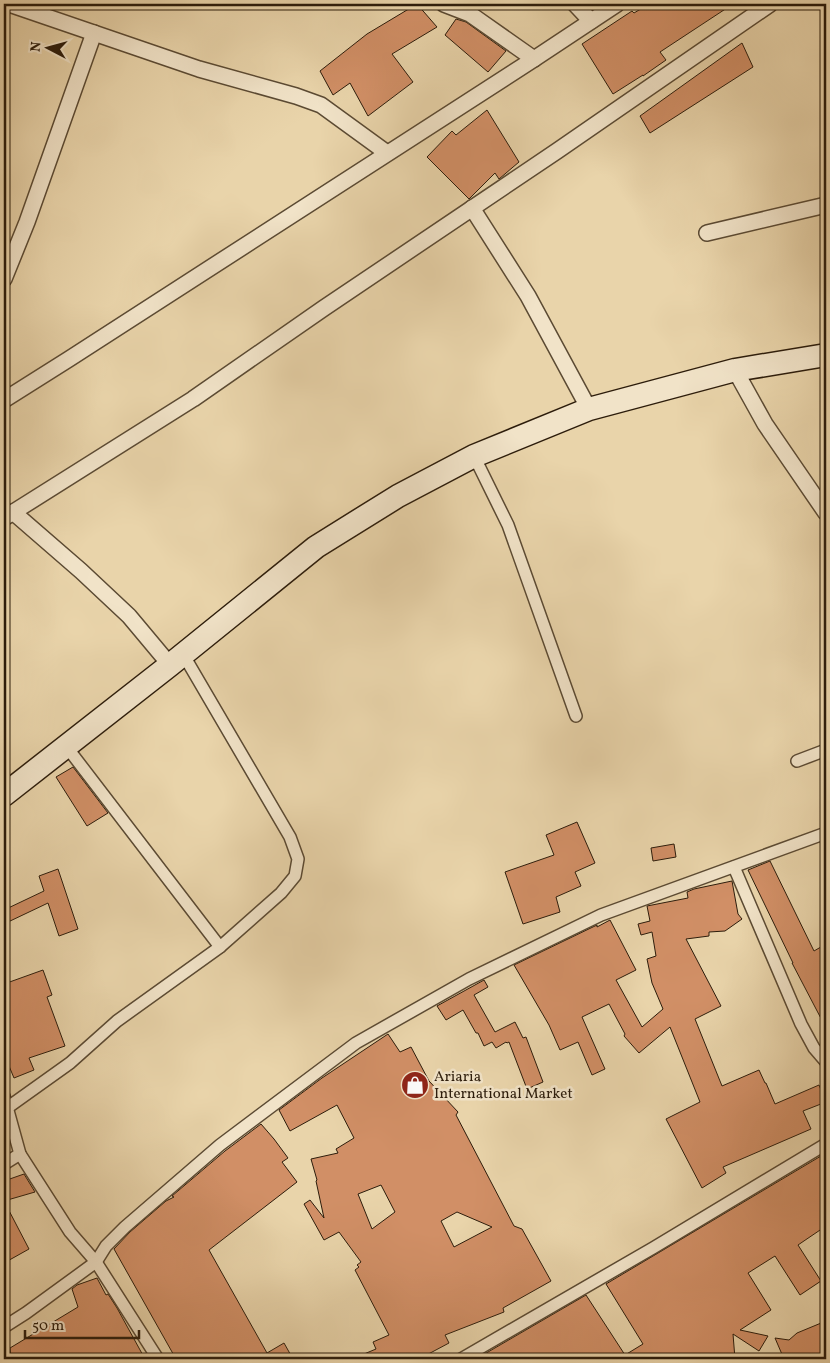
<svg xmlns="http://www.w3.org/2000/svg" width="830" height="1363" font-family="Vollkorn,serif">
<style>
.building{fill:#d18f66;stroke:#2c1c0b;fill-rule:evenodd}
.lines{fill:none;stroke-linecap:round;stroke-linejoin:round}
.pedestrian-casing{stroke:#5b4a33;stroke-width:14}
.minor-casing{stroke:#5b4a33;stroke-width:18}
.secondary-casing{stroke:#2c1c0b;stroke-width:25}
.pedestrian{stroke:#f1e3c8;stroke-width:11}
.minor{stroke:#f1e3c8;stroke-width:15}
.secondary{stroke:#f1e3c8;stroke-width:22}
.labels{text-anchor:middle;stroke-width:5;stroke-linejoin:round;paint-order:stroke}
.poi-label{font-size:15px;fill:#2c1c0b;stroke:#f1e3c8;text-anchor:start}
</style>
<rect width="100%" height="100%" fill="#e9d4aa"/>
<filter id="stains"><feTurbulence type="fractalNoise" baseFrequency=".004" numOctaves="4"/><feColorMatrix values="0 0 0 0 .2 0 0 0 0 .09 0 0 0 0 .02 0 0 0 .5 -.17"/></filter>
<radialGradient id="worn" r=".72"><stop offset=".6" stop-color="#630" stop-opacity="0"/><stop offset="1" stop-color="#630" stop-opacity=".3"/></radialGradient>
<g class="building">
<polygon points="417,4 437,27 392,54 413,82 368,116 350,83 333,95 320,71 367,34"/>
<polygon points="649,4 733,4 660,52 666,60 643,76 643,75 613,94 582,44 632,11 634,13"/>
<polygon points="456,19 466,22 506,51 488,72 445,35"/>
<polygon points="742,43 753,67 650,133 640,116"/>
<polygon points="487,110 519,162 499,179 495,173 469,199 427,157 452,131 456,135"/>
<polygon points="73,767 108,813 87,826 56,777"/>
<polygon points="577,822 595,863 575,872 581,886 556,897 560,912 523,924 505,872 554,855 546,835"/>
<polygon points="674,844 676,857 653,861 651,848"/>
<polygon points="770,861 814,951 826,944 826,1028 792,963 793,963 748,870"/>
<polygon points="58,869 78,929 59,936 48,903 8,922 4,910 44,891 39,876"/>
<polygon points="732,881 738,914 742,919 725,931 709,932 709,936 686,939 721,1006 695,1019 722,1086 759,1070 765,1083 766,1083 775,1104 819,1085 826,1102 803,1111 811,1129 723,1167 726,1173 702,1188 666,1119 700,1102 670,1027 639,1053 624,1036 625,1034 609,1004 582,1017 605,1069 592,1075 578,1042 560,1050 549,1025 514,965 597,925 597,927 610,920 636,970 616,980 642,1027 663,1009 652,983 647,959 656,956 652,932 641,935 638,924 650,921 647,906 688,898 687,892 694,889"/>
<polygon points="43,970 52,995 47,997 65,1046 29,1058 34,1070 14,1078 4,1054 4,984"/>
<polygon points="484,980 488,987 474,995 495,1032 515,1022 523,1038 526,1037 543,1082 527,1089 509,1042 507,1043 506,1042 496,1048 492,1042 484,1046 478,1033 476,1033 463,1010 446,1020 437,1006"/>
<path d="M 388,1034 L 400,1052 L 411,1047 L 429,1081 L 458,1112 L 456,1115 L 514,1226 L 522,1229 L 551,1281 L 503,1308 L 504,1312 L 445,1335 L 449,1343 L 419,1359 L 352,1359 L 376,1349 L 373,1342 L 389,1335 L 355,1270 L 359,1267 L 357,1265 L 361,1262 L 339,1232 L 324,1240 L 304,1204 L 310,1200 L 324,1218 L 316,1181 L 317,1180 L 311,1159 L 338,1153 L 336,1149 L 354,1138 L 337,1105 L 290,1131 L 279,1110 L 322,1078 ZM 381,1185 L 395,1212 L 372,1229 L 358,1194 ZM 457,1212 L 492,1227 L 454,1247 L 441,1221 Z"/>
<polygon points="261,1124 274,1139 288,1158 282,1162 297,1182 209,1250 267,1353 284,1343 293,1359 176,1359 114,1249 130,1232 166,1201 174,1197 172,1196 225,1151"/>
<polygon points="826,1153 826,1226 798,1245 821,1281 800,1295 775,1256 748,1273 771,1310 740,1330 768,1336 759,1351 733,1334 735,1359 476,1359 586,1295 625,1355 643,1344 606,1284"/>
<polygon points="24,1174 35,1192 4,1201 29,1249 4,1263 4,1181"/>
<polygon points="97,1278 106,1295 108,1294 117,1308 145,1359 11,1359 10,1348 78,1307 72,1289 77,1285"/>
<polygon points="826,1321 826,1359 784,1359 775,1338 789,1340 797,1333"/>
</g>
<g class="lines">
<g class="pedestrian-casing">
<g id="pedestrian">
<polyline points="474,456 508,525 576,716"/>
<polyline points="66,746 220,947"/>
<polyline points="797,761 826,750"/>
<polyline points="734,867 801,1024 814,1048 826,1062"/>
<polyline points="4,1096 20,1154 70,1232 96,1262 158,1359"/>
<polyline points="7,1108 70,1063 117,1021 220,947 281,893 295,876 298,859 290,837 183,654"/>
<polyline points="4,1164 20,1154"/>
<polyline points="4,1327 26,1313 96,1262 106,1246 125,1227 220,1145 356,1043 469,979 601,915 826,833"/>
<polyline points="461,1359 653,1248 826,1144"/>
</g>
</g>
<g class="minor-casing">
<g id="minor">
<polyline points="9,4 199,69 296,96 321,105 387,153"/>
<polyline points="444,4 470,14 534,59"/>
<polyline points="575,4 591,21"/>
<polyline points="472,208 528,296 589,409"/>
<polyline points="707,233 826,205"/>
<polyline points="4,279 27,222 94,33"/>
<polyline points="735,370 765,424 826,513"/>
<polyline points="4,400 69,359 534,59 617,4"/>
<polyline points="13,512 81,571 129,616 170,665"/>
<polyline points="4,518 193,399 324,308 557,151 770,4"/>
</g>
</g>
<g class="secondary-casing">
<polyline id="secondary" points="4,795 170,665 316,547 398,496 474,456 589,409 735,370 826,355"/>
</g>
<use href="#pedestrian" class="pedestrian"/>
<use href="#minor" class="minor"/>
<use href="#secondary" class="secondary"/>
</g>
<defs>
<g id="shop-disc" transform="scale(1.4375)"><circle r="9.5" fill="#8f2418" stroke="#f1e3c8"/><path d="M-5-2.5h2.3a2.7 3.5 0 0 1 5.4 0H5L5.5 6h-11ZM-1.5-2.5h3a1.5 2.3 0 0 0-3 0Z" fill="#fff"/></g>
</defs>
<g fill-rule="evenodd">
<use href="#shop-disc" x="415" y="1085"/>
</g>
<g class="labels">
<g class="poi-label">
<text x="434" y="1081">Ariaria<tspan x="434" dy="17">International Market</tspan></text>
</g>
</g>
<rect width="830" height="1363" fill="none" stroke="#e9d4aa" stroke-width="20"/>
<rect x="5" y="5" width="820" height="1353" fill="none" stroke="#2c1c0b" stroke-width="2.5"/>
<rect x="10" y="10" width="810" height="1343" fill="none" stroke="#2c1c0b"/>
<g transform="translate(48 48) rotate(276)" stroke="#f1e3c8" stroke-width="4" paint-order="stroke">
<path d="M0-4L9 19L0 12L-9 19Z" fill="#2c1c0b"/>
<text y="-8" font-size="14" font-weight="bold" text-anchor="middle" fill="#2c1c0b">N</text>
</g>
<path d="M25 1330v8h114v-8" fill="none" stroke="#2c1c0b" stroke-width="2.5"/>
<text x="32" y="1330" font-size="15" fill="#2c1c0b" stroke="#f1e3c8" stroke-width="4" paint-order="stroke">50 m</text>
<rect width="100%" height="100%" filter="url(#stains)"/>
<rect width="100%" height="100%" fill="url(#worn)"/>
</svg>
